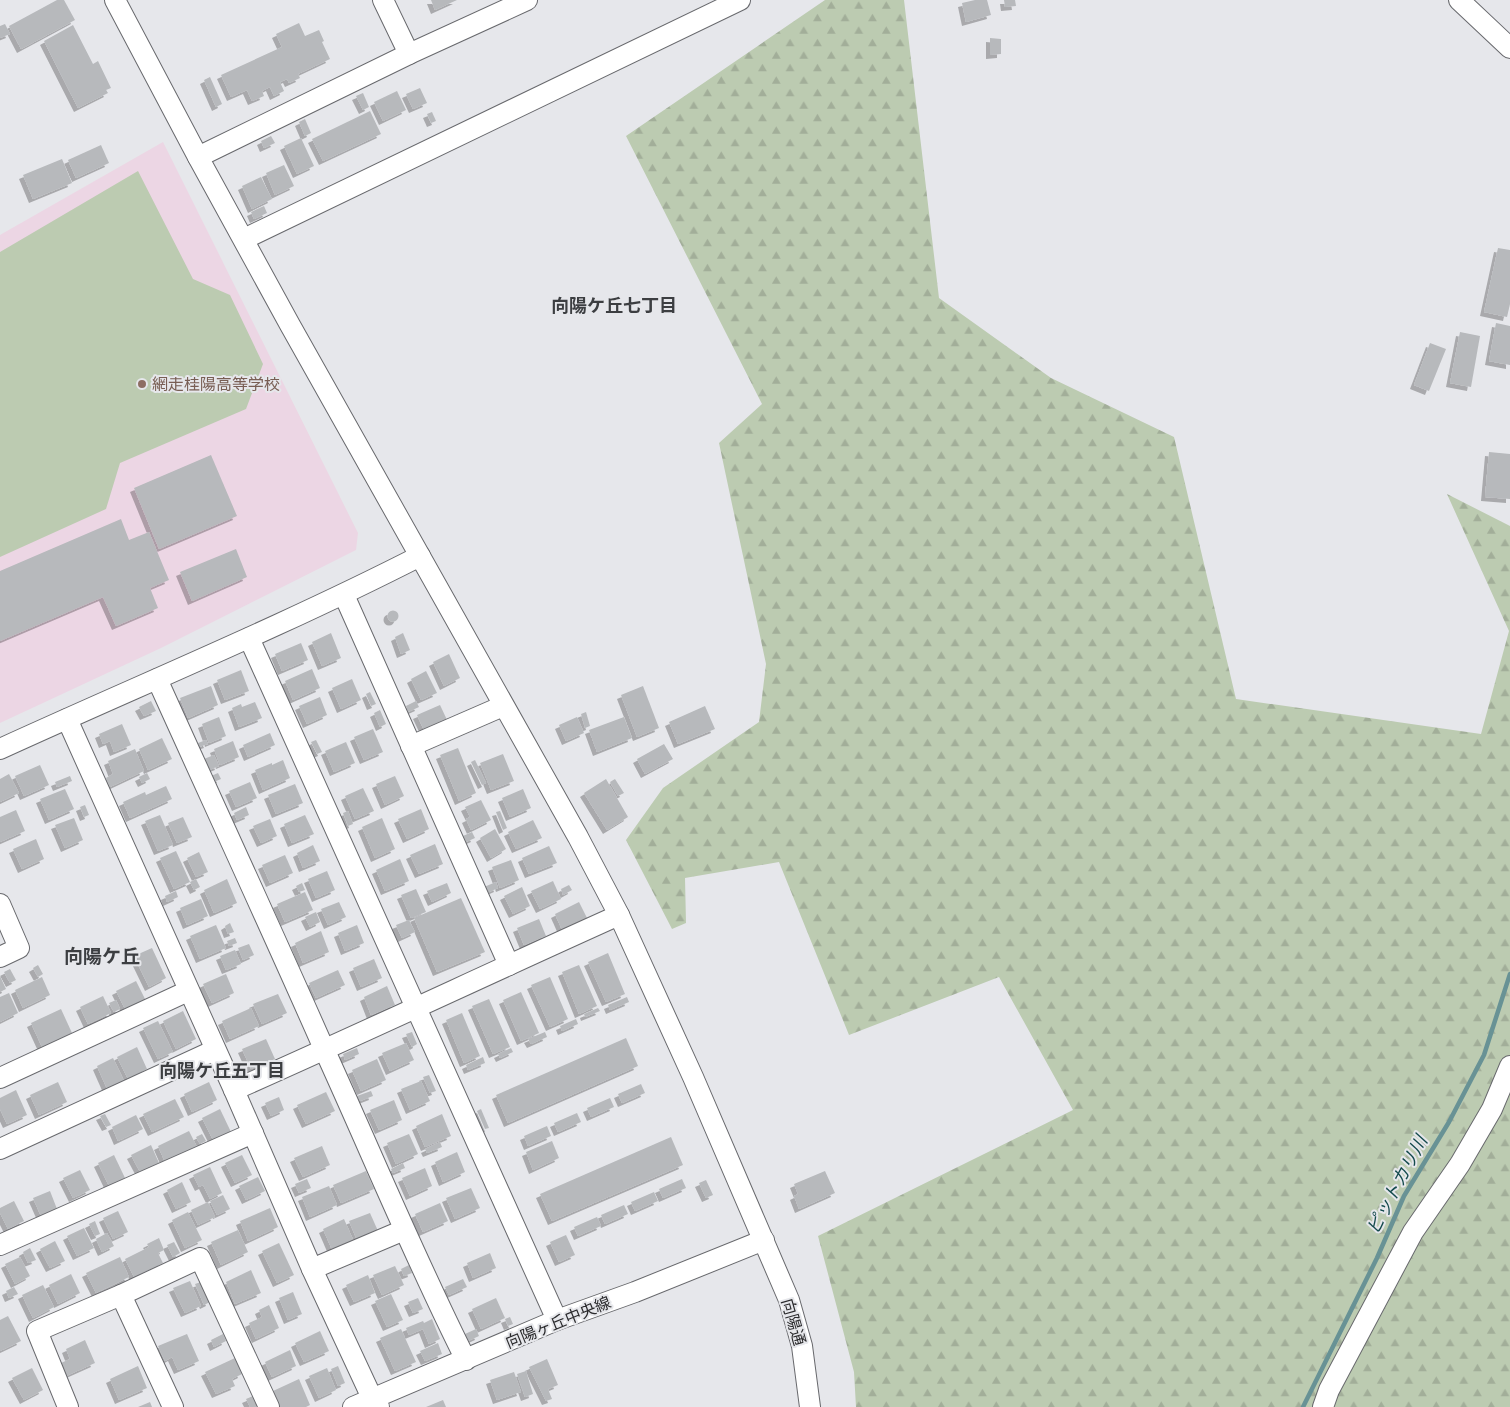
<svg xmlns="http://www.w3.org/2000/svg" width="1510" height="1407" font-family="Spectral,'Noto Sans JP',serif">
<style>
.education{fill:#ecd6e4}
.forest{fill:url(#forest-firs)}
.pitch{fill:#bccbb1}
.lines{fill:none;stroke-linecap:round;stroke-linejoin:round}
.stream{stroke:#689295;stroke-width:4.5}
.building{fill:#b7b9bc;filter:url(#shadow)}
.minor-casing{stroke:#68696d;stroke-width:22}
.minor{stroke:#fff;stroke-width:20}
.education-dot{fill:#8d6e63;stroke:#e6e7eb;stroke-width:2}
.labels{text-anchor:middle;stroke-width:4;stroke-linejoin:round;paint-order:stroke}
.education-label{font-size:16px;fill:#785e54;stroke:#e6e7eb;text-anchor:start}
.street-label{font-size:16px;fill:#2b2b2d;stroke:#e6e7eb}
.neighbourhood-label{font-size:18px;font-weight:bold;fill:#3c3e41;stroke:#e6e7eb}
.water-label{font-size:18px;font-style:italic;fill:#144a4d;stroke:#e6e7eb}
.quarter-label{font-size:19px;font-weight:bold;fill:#3c3e41;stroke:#e6e7eb}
</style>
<defs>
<pattern id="forest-firs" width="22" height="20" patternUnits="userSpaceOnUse" patternTransform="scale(1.25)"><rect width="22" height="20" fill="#bccbb1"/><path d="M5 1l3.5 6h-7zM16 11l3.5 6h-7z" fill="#a2ae99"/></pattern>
<filter id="shadow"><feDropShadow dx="-4" dy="4" stdDeviation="0" flood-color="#0004"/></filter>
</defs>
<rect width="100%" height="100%" fill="#e6e7eb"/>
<polygon class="education" points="163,142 358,533 356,550 161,648 0,723 0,235"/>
<polygon class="forest" points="825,0 904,0 939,298 1051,378 1174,437 1236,699 1481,734 1509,631 1447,494 1510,526 1510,1407 856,1407 854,1372 818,1236 1073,1110 999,977 849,1035 779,862 685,878 686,923 672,929 626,840 663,788 759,722 766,664 719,443 762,404 626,136"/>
<polygon class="pitch" points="138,171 193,279 230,295 263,364 246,409 120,463 106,509 0,557 0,252"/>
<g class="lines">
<polyline class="stream" points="1303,1407 1377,1258 1404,1196 1449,1122 1484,1055 1510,974"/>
</g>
<g class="building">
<polygon points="57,0 64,0 75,20 21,49 9,26"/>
<polygon points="431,0 457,0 435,10"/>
<polygon points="975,0 987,0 991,15 966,22 962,3"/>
<polygon points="1004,0 1015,0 1016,6 1005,7"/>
<polygon points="299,23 305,36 319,30 324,41 322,42 330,59 298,74 300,78 289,83 287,79 280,82 284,91 274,96 270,87 262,91 264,96 252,101 247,90 231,97 221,75 282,47 276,34"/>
<polygon points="5,24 10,34 0,38 0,26"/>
<polygon points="73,25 93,64 98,61 111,88 106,90 108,93 78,108 44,41"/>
<polygon points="990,38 1001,39 1001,54 990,55"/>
<polygon points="210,77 222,104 216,107 204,80"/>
<polygon points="420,88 427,103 413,109 406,94"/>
<polygon points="397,91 406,110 383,121 374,102"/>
<polygon points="363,93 369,107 363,110 356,96"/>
<polygon points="370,111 381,134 323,161 312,139"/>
<polygon points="432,112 436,121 431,123 427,114"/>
<polygon points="305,119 311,133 305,136 299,122"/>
<polygon points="271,136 275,143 264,148 261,141"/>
<polygon points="301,138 314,166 297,174 284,146"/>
<polygon points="101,145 109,163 76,178 68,160"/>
<polygon points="62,159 72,183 33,199 23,175"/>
<polygon points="284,165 294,186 275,195 266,173"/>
<polygon points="261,177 272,199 252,209 242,186"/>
<polygon points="264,206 267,213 254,219 251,212"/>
<polygon points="1498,248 1510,250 1510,304 1507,317 1484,312"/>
<polygon points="1496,323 1510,326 1510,365 1489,361"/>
<polygon points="1460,332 1480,336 1471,387 1450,383"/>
<polygon points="1430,343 1446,349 1429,391 1414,385"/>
<polygon points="1489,452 1510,454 1510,499 1485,497"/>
<polygon points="211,455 237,516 159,549 134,488"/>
<polygon points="121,519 129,540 149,532 169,580 150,588 158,608 116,626 103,597 0,641 0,571"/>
<polygon points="236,549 247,577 192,601 180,572"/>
<circle cx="393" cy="616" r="5.5"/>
<polygon points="331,633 341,658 322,666 312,642"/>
<polygon points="403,633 410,650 401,654 395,637"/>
<polygon points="301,643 308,660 282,671 275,654"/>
<polygon points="449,654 460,678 444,686 433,662"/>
<polygon points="312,669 320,688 293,700 285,681"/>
<polygon points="241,670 249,691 225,700 217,680"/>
<polygon points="426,671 437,693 421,700 411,679"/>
<polygon points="352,679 361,700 341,709 332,688"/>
<polygon points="211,686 218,705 188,718 180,698"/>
<polygon points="643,686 659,728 637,737 621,695"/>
<polygon points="370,692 376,704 371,706 366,694"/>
<polygon points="320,697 327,715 307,724 299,706"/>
<polygon points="151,701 156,711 144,716 139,707"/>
<polygon points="416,701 419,707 408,712 406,706"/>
<polygon points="255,702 262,718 239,727 232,708 241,704 242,707"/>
<polygon points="440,705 448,722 425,732 417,715"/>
<polygon points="705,706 715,729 678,744 669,722"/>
<polygon points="380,710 386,724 380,727 374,713"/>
<polygon points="586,712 590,726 585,728 581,714"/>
<polygon points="219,717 226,736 209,743 202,724"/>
<polygon points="577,717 584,733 566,741 559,725"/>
<polygon points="624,717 632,738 597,752 589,730"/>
<polygon points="122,724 131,745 114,752 110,741 103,744 99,734"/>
<polygon points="373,729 383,752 364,760 354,737"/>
<polygon points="270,733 275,745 248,757 243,745"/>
<polygon points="162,738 172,759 148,770 139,749"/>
<polygon points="206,740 208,744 199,747 198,743"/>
<polygon points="316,740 322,752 317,754 311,742"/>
<polygon points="233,741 239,757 220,765 214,749"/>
<polygon points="346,742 355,763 334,772 325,751"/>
<polygon points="664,744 673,759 645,774 637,759"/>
<polygon points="458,748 476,793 459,801 440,755"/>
<polygon points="135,749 144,771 110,787 106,778 113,774 108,761"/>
<polygon points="503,754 514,781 491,790 480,763"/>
<polygon points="214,755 219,766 209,770 204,759"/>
<polygon points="283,760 290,778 263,790 255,770 272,763 272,765"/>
<polygon points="475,760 486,783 482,785 471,762"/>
<polygon points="40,765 49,785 24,796 15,776"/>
<polygon points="147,773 150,779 142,783 139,777"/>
<polygon points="218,773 221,779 214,782 211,776"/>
<polygon points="9,774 19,793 0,802 0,779"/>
<polygon points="70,776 72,781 57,787 55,782"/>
<polygon points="395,776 404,796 385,805 376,784"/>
<polygon points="606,779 628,817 607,830 584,793"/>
<polygon points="615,779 624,793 618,796 610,782"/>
<polygon points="250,782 257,798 236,807 229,791"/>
<polygon points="295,784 303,803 276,814 268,795"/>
<polygon points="166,786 172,799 130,818 123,802 145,792 146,795"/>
<polygon points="363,788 374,811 355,819 345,796"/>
<polygon points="65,789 74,809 49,820 40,799"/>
<polygon points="523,789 531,808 510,817 502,798"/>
<polygon points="481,800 491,820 471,830 466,819 470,817 465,807"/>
<polygon points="85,805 89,815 84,817 80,807"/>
<polygon points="246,807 249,815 237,820 234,813"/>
<polygon points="421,809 429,829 407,839 398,819"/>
<polygon points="16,810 25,831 0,842 0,817"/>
<polygon points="348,811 353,824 348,826 343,813"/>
<polygon points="500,811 507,828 503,830 496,812"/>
<polygon points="160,815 173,845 158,851 145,821"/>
<polygon points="305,815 314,834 292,843 284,824"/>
<polygon points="183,817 192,837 177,843 168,823"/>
<polygon points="74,818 83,840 65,848 55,825"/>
<polygon points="382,818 395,849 375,858 362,827"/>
<polygon points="270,819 277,836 261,843 253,826"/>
<polygon points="533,820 542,838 516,849 508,832"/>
<polygon points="495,829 506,849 491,858 480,838"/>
<polygon points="472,832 475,838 466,842 463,836"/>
<polygon points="36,839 44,859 22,869 13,849"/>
<polygon points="435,844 443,864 419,874 410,855"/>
<polygon points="313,845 320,861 303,868 297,853"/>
<polygon points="549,846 557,863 529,874 522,858"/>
<polygon points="176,851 190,882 174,889 160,858"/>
<polygon points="199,852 208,872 196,877 187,858"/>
<polygon points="285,855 293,873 270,883 262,865"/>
<polygon points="400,859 409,881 385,891 376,870"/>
<polygon points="511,860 519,880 500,888 492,867"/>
<polygon points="327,871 335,890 316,898 308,879"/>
<polygon points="196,879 200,887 194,890 190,882"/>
<polygon points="227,879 237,903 214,913 204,890"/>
<polygon points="553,881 561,899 540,909 531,891"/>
<polygon points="496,882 498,888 487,893 484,887"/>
<polygon points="302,883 305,890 299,892 296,886"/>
<polygon points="447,883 451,893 432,902 427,891"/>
<polygon points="569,885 572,890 563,895 561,889"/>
<polygon points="522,887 530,906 513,914 504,896"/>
<polygon points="416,889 426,912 411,918 401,895"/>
<polygon points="176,891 178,897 167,902 165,896"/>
<polygon points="305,892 313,910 285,922 277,904"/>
<polygon points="461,898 485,952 437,972 414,918"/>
<polygon points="201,899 208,916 187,925 180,908"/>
<polygon points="339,902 346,917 328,925 321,909"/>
<polygon points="579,902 588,920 563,932 555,914"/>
<polygon points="316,912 320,922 310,927 305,917"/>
<polygon points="539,919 546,936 524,945 517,928"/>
<polygon points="409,920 415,932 402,938 396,925"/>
<polygon points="230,923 234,932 228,934 225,926"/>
<polygon points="216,925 226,948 200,959 190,936"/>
<polygon points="357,925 364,943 345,951 338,933"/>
<polygon points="321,931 329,952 303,963 295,943"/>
<polygon points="235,938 237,943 229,946 227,941"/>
<polygon points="249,944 254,955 243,960 238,948"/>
<polygon points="152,948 166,978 149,987 134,956"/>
<polygon points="235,950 241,964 226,970 220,956"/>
<polygon points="608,953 625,994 606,1002 588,962"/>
<polygon points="374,959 382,978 361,987 353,968"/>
<polygon points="38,965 43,974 38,977 33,968"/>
<polygon points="579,965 597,1006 579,1014 562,972"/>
<polygon points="10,969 16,980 10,983 4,972"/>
<polygon points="338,970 345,985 316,998 309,983"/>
<polygon points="226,974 234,993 212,1003 203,984"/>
<polygon points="0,976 6,989 0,992"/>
<polygon points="42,977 50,995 23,1008 15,990"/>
<polygon points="550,977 568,1019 550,1027 531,985"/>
<polygon points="136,981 146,1001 126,1011 116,991"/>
<polygon points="387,986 395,1005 371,1015 364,997"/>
<polygon points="521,992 539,1033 521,1041 503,1000"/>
<polygon points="9,993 18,1013 0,1022 0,997"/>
<polygon points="278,994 287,1013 262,1024 253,1004"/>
<polygon points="103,996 111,1013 88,1024 80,1007"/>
<polygon points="627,997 629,1002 610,1010 608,1005"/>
<polygon points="489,999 510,1047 493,1054 472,1006"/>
<polygon points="116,1000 120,1009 114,1012 109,1003"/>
<polygon points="251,1008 259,1026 230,1039 222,1021"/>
<polygon points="598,1008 600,1011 585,1017 584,1014"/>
<polygon points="61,1009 72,1033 42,1047 31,1023"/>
<polygon points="183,1011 196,1039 176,1049 163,1021"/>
<polygon points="462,1013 480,1056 464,1063 446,1020"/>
<polygon points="576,1019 578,1024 562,1031 560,1026"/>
<polygon points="158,1021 173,1052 158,1059 143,1028"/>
<polygon points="412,1032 417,1044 412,1047 406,1034"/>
<polygon points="545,1032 547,1037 531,1044 528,1039"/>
<polygon points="626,1038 638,1066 508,1123 496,1095"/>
<polygon points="266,1039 275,1059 251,1069 242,1049"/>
<polygon points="406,1043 414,1060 390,1071 382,1053"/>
<polygon points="137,1047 147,1069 128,1079 117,1057"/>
<polygon points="357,1048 359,1054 345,1060 343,1054"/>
<polygon points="511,1048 513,1052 500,1058 498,1054"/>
<polygon points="483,1057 485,1063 468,1070 466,1065"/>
<polygon points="113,1058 125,1083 108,1091 97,1066"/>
<polygon points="377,1059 386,1080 361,1091 352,1070"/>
<polygon points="429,1075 436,1091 430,1093 423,1077"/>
<polygon points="421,1081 430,1101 410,1110 401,1089"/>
<polygon points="58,1082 67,1102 39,1115 30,1095"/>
<polygon points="209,1082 217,1100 192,1112 184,1094"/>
<polygon points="641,1084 645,1093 622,1103 618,1094"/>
<polygon points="16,1090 27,1115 7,1124 0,1109 0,1098"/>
<polygon points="371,1091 373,1096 360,1101 357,1096"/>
<polygon points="326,1092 335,1111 306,1124 297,1105"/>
<polygon points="279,1097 284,1110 271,1116 265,1103"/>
<polygon points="610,1098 614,1107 591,1117 587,1108"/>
<polygon points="175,1099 184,1117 152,1132 143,1114"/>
<polygon points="394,1100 402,1120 379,1130 370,1110"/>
<polygon points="220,1109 231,1132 213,1140 202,1118"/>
<polygon points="481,1109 489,1128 485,1129 477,1111"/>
<polygon points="577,1113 581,1122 558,1132 554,1123"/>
<polygon points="105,1114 111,1125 106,1127 100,1116"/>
<polygon points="442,1114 451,1136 425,1147 416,1126"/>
<polygon points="136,1115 143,1129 118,1141 112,1127"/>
<polygon points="547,1126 551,1136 528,1146 524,1136"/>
<polygon points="189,1131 197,1147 165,1162 158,1146"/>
<polygon points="202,1134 206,1141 200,1144 196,1137"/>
<polygon points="409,1134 418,1154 396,1164 387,1143"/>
<polygon points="671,1137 683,1165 552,1221 540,1194"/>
<polygon points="552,1141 559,1158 533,1170 526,1152"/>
<polygon points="440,1142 442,1147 427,1153 425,1149"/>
<polygon points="151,1145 159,1163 140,1172 131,1155"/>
<polygon points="322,1146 330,1165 303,1177 294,1158"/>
<polygon points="457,1152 465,1172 443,1182 435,1162"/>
<polygon points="114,1155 125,1178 109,1186 98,1163"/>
<polygon points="242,1155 252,1175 235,1183 225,1163"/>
<polygon points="403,1163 405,1168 393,1173 391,1169"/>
<polygon points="210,1167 222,1193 210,1199 203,1185 199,1187 193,1175"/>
<polygon points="425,1168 432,1186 410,1196 402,1178"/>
<polygon points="80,1170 90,1190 73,1198 63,1178"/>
<polygon points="366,1171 374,1189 341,1203 333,1185"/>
<polygon points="825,1171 835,1193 799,1209 794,1196 798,1194 794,1184"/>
<polygon points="258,1177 265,1191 246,1200 239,1186"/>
<polygon points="307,1179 311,1188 299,1193 295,1184"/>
<polygon points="682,1179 686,1188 663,1198 659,1189"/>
<polygon points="706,1180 713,1195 706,1198 699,1183"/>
<polygon points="182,1182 191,1202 176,1209 167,1190"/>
<polygon points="329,1186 337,1205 310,1217 302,1197"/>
<polygon points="471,1188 480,1208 455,1219 446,1198"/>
<polygon points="50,1191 57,1209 41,1216 33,1198"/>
<polygon points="654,1192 658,1201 635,1211 631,1202"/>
<polygon points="223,1195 230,1209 217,1215 210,1201"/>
<polygon points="14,1201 24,1221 8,1229 0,1213 0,1208"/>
<polygon points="208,1202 215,1217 198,1225 191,1210"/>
<polygon points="440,1203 448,1221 423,1232 415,1214"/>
<polygon points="624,1205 628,1214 605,1224 601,1215"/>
<polygon points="270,1208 278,1227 248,1241 240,1221"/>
<polygon points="118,1211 128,1232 113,1239 103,1218"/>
<polygon points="188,1212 202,1240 185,1248 172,1220"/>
<polygon points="370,1213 378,1231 357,1240 349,1221"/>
<polygon points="597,1217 601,1226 578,1236 574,1227"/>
<polygon points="344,1219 354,1242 333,1252 323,1229"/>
<polygon points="95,1221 100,1234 95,1236 89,1224"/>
<polygon points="84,1228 94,1248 77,1256 67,1236"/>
<polygon points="238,1230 248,1252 221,1265 211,1242"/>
<polygon points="107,1233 114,1246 102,1252 96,1239"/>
<polygon points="566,1235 575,1255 559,1262 550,1242"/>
<polygon points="159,1238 164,1250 158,1253 163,1263 134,1277 125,1259 149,1247 147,1244"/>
<polygon points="55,1241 65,1261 50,1268 40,1249"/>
<polygon points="174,1242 180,1253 173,1257 167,1245"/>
<polygon points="279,1243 294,1275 277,1283 262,1251"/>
<polygon points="30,1248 36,1260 28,1263 23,1252"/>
<polygon points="490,1253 496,1268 473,1278 467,1263"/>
<polygon points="20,1257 30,1276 15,1284 5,1264"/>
<polygon points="120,1257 129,1277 96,1293 86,1273"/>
<polygon points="409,1265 412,1273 404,1276 401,1269"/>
<polygon points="395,1266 404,1285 382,1295 373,1275"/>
<polygon points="251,1270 261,1293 235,1304 226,1282"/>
<polygon points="71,1274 80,1293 58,1304 49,1285"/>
<polygon points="368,1275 375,1293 354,1302 346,1285"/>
<polygon points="463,1279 467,1287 449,1295 445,1287"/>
<polygon points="190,1281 201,1306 185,1313 173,1288"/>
<polygon points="201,1282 210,1302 204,1305 195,1284"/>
<polygon points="43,1285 54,1307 33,1318 22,1295"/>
<polygon points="14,1287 18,1294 9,1298 6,1291"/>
<polygon points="293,1292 302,1314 288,1320 279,1298"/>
<polygon points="391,1294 403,1320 387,1327 375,1301"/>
<polygon points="418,1298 423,1309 413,1313 408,1302"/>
<polygon points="496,1298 505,1318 481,1329 472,1309"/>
<polygon points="269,1305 279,1328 256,1339 249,1323 262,1317 259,1310"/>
<polygon points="8,1316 21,1341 0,1351 0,1320"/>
<polygon points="510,1317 513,1324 508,1326 505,1319"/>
<polygon points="432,1319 440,1339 429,1344 423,1329 409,1335 406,1328 423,1321 424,1323"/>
<polygon points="401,1329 416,1362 395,1371 380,1338"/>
<polygon points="476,1329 479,1336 468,1341 465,1334"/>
<polygon points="320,1331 329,1351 304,1362 295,1343"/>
<polygon points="187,1334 199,1361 178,1370 172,1357 165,1361 158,1346"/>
<polygon points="223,1334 226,1341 214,1347 211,1340"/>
<polygon points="85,1340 95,1363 66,1376 61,1363 70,1359 66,1349"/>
<polygon points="438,1343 442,1354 425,1361 420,1351"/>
<polygon points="290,1350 296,1366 272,1377 265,1362"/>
<polygon points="235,1358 242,1374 232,1379 235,1386 216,1394 205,1372"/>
<polygon points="547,1359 558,1385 548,1389 552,1399 546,1401 529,1367"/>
<polygon points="138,1366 147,1388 119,1400 110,1379"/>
<polygon points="338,1366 345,1383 338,1386 331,1369"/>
<polygon points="32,1368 43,1390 24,1400 12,1378"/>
<polygon points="327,1368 336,1390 319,1398 309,1376"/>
<polygon points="526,1371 533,1394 525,1397 517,1374"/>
<polygon points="514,1372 521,1392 497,1400 490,1380"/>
<polygon points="299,1379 310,1405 306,1407 280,1407 273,1391"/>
<polygon points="253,1396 257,1406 256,1407 250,1407 246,1399"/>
<polygon points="443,1400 446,1407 426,1407"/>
<polygon points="150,1402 152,1407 138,1407"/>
</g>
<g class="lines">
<g class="minor-casing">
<g id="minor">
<polyline points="115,0 198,157 290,325 578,837 619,915 693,1077 789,1300 802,1346 810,1407"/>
<polyline points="383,0 409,54"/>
<polyline points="1459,0 1510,48"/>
<polyline points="198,157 409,54 527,0"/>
<polyline points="244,239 740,0"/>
<polyline points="344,595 509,965"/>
<polyline points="249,638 557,1320"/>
<path d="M 157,679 C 213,803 270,926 325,1051 C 372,1154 415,1259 466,1360"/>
<polyline points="67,719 234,1090 312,1269 372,1398 379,1407"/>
<polyline points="411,746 503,706"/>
<path d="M 0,749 C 140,685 283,626 420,556"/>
<polyline points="0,904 19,948 0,957"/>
<polyline points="0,1078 188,991"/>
<path d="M 234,1090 C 363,1033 490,973 619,915"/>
<polyline points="0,1149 215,1050"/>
<polyline points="0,1245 253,1133"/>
<polyline points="312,1269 404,1230"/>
<polyline points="121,1295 173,1407"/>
<polyline points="68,1407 37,1331 121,1295 200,1258 269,1407"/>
<polyline points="353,1407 557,1320 635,1292 764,1240"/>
<polyline points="1323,1407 1329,1390 1413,1232 1460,1164 1492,1109 1510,1066"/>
</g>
</g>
<use href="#minor" class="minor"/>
</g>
<circle class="education-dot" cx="142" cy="384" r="5"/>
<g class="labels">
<g class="education-label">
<text x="152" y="390">網走桂陽高等学校</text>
</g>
<g class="street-label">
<text transform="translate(558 1322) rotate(-22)" y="6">向陽ヶ丘中央線</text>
<text transform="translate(794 1322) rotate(74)" y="6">向陽通</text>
</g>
<g class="neighbourhood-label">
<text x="614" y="312">向陽ケ丘七丁目</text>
<text x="222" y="1077">向陽ケ丘五丁目</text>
</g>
<g class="water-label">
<text transform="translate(1397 1185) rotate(-62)" y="6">ピットカリ川</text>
</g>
<g class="quarter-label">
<text x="102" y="963">向陽ケ丘</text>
</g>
</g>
</svg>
